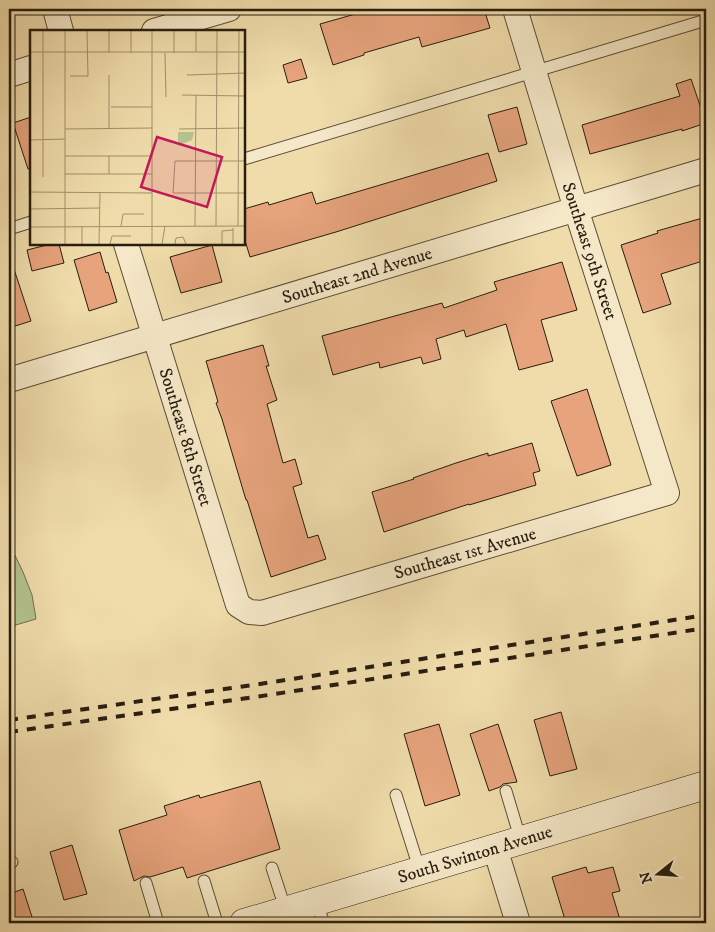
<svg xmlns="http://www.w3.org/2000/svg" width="715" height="932" font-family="'IM FELL DW Pica',serif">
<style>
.green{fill:#b3c28e;stroke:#6e704e}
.building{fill:#e6a37c;stroke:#281d0f}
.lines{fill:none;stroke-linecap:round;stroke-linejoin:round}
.lane-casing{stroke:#5a4d36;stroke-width:13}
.street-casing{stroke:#5a4d36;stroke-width:26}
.secondary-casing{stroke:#281d0f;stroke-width:29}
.lane{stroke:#f5e8c8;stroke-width:11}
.street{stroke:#f5e8c8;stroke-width:24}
.secondary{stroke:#f5e8c8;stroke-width:28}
.rail{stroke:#281d0f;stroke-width:4;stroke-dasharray:9 9;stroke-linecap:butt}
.labels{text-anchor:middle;stroke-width:4.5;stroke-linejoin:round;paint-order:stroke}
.street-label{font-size:18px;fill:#281d0f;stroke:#f5e8c8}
.inset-road{fill:none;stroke:#a0906d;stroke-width:1}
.view{fill:#c2185b;fill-opacity:0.15;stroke:#c2185b;stroke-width:2.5}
.inset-edge{fill:none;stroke:#281d0f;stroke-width:2.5}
</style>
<rect width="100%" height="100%" fill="#f0dcab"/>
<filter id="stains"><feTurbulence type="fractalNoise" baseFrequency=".004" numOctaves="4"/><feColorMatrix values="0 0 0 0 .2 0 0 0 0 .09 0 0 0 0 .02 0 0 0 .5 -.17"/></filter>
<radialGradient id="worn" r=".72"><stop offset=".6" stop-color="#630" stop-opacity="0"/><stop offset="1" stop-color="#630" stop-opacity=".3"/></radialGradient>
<polygon class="green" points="9,543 23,572 32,595 36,619 9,627"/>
<g class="building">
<polygon points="373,9 484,9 490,28 422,47 419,37 364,53 364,55 333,65 320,24"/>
<polygon points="301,59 307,78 288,83 283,65"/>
<polygon points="691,79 706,123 682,131 682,129 590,154 582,125 680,96 676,84"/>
<polygon points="517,107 527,144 499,152 488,115"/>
<polygon points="31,117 31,169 28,169 13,123"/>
<polygon points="488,153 497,181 336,232 250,257 244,237 244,209 268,202 269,205 312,192 316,204"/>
<polygon points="706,217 706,260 661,274 671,304 643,313 621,245 658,233 657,231"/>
<polygon points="51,244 59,244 64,263 32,271 27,250"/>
<polygon points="212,245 222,282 181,293 170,257"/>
<polygon points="100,252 106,273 108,272 117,302 89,311 74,260"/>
<polygon points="562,262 577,310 541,320 553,361 519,370 506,324 466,337 464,330 436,339 441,359 423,364 421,357 380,368 379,362 333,375 322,336 442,303 444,308 497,290 494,282"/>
<polygon points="9,263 12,263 31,321 9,328"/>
<polygon points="263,345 269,366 266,366 277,400 267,404 283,463 295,459 302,484 293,487 308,538 318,535 326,559 271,577 247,500 246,500 222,419 216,403 218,402 206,361"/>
<polygon points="587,389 611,465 577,476 551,401"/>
<polygon points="532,443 540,471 533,473 536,485 469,505 469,504 384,532 372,492 414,479 413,478 456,463 488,453 488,456"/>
<polygon points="561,712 577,769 550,776 534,720"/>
<polygon points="439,724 460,795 425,806 404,734"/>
<polygon points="498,724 517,782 503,784 500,787 489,791 470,734"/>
<polygon points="260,781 280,849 187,878 183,867 150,877 144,876 134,881 119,830 167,815 164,806 199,795 200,798"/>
<polygon points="72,845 87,894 64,900 50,852"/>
<polygon points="586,867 588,873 613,867 620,891 612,893 621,923 566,923 552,877"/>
<polygon points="23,889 34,923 9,923 9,894"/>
</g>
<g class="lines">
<g class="lane-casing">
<g id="lane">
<polyline points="244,159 706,20"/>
<polyline points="9,229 31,222"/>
<polyline points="506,791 521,841"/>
<polyline points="396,795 420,871"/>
<polyline points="9,863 12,862"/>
<polyline points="272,868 286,911"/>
<polyline points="204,881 217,923"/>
<polyline points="146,883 158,923"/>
<polyline points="316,902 324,923"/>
</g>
</g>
<g class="street-casing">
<g id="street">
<polyline points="55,9 61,31"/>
<polyline points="154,31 229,9"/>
<polyline points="9,75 31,68"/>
<polyline points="126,244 238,605 249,612 262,613 667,493 576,209 515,9"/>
<polyline points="9,380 706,170"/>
<polyline points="495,848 518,923"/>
</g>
</g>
<g class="secondary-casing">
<polyline id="secondary" points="244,923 706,785"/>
</g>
<use href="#lane" class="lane"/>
<use href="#street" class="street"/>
<use href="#secondary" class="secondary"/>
<g class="rail">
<polyline points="9,720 253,685 706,615"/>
<polyline points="9,732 255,697 706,628"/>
</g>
</g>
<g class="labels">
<g class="street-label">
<text transform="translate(590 251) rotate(72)" y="6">Southeast 9th Street</text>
<text transform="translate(357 275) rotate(-17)" y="6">Southeast 2nd Avenue</text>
<text transform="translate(186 437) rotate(73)" y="6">Southeast 8th Street</text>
<text transform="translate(465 553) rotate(-16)" y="6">Southeast 1st Avenue</text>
<text transform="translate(475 854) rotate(-17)" y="6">South Swinton Avenue</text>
</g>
</g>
<g transform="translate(30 30)">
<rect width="215" height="215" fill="#f0dcab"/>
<path d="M 148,102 L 164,102 L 162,110 L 148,116 Z" fill="#b3c28e"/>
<path class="inset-road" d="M 79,1 L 79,22M 101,1 L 101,23M 144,1 L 144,23M 166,1 L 166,22M 0,22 L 215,22M 135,23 L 136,67M 157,45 L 215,43M 40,46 L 58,46 L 57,1M 152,65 L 215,66M 81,77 L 122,77M 35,99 L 122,98M 79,99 L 79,45M 149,99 L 215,98M 0,110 L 35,109M 35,126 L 122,126M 79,126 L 79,144M 215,131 L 145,131 L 143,163 L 215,163M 35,144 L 122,144M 13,147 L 13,1M 0,162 L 122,163M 0,179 L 70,178M 91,196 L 93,184 L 114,184M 165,196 L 166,65M 186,196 L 187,1M 208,196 L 209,1M 0,197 L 215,196M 35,214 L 35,1M 52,214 L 52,196M 69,214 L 70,162M 80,214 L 82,206 L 101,206M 122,214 L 122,1M 132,214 L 135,196M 145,214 L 146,208 L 153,207 L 156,214M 192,214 L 192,201 L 203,200M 203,214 L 203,198"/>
<path class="view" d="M 127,107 L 192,127 L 177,177 L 111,157 Z"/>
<rect width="215" height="215" class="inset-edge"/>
</g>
<rect width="715" height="932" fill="none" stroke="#f0dcab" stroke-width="30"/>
<rect x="10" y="10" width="695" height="912" fill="none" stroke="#281d0f" stroke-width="2.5"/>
<rect x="15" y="15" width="685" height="902" fill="none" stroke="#281d0f"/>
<g transform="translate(658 874) rotate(253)" stroke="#f5e8c8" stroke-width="4" paint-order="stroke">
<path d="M0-4L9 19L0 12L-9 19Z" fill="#281d0f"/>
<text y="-8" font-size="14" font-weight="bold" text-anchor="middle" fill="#281d0f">N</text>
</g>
<rect width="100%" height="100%" filter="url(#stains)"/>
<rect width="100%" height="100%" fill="url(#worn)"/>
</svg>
